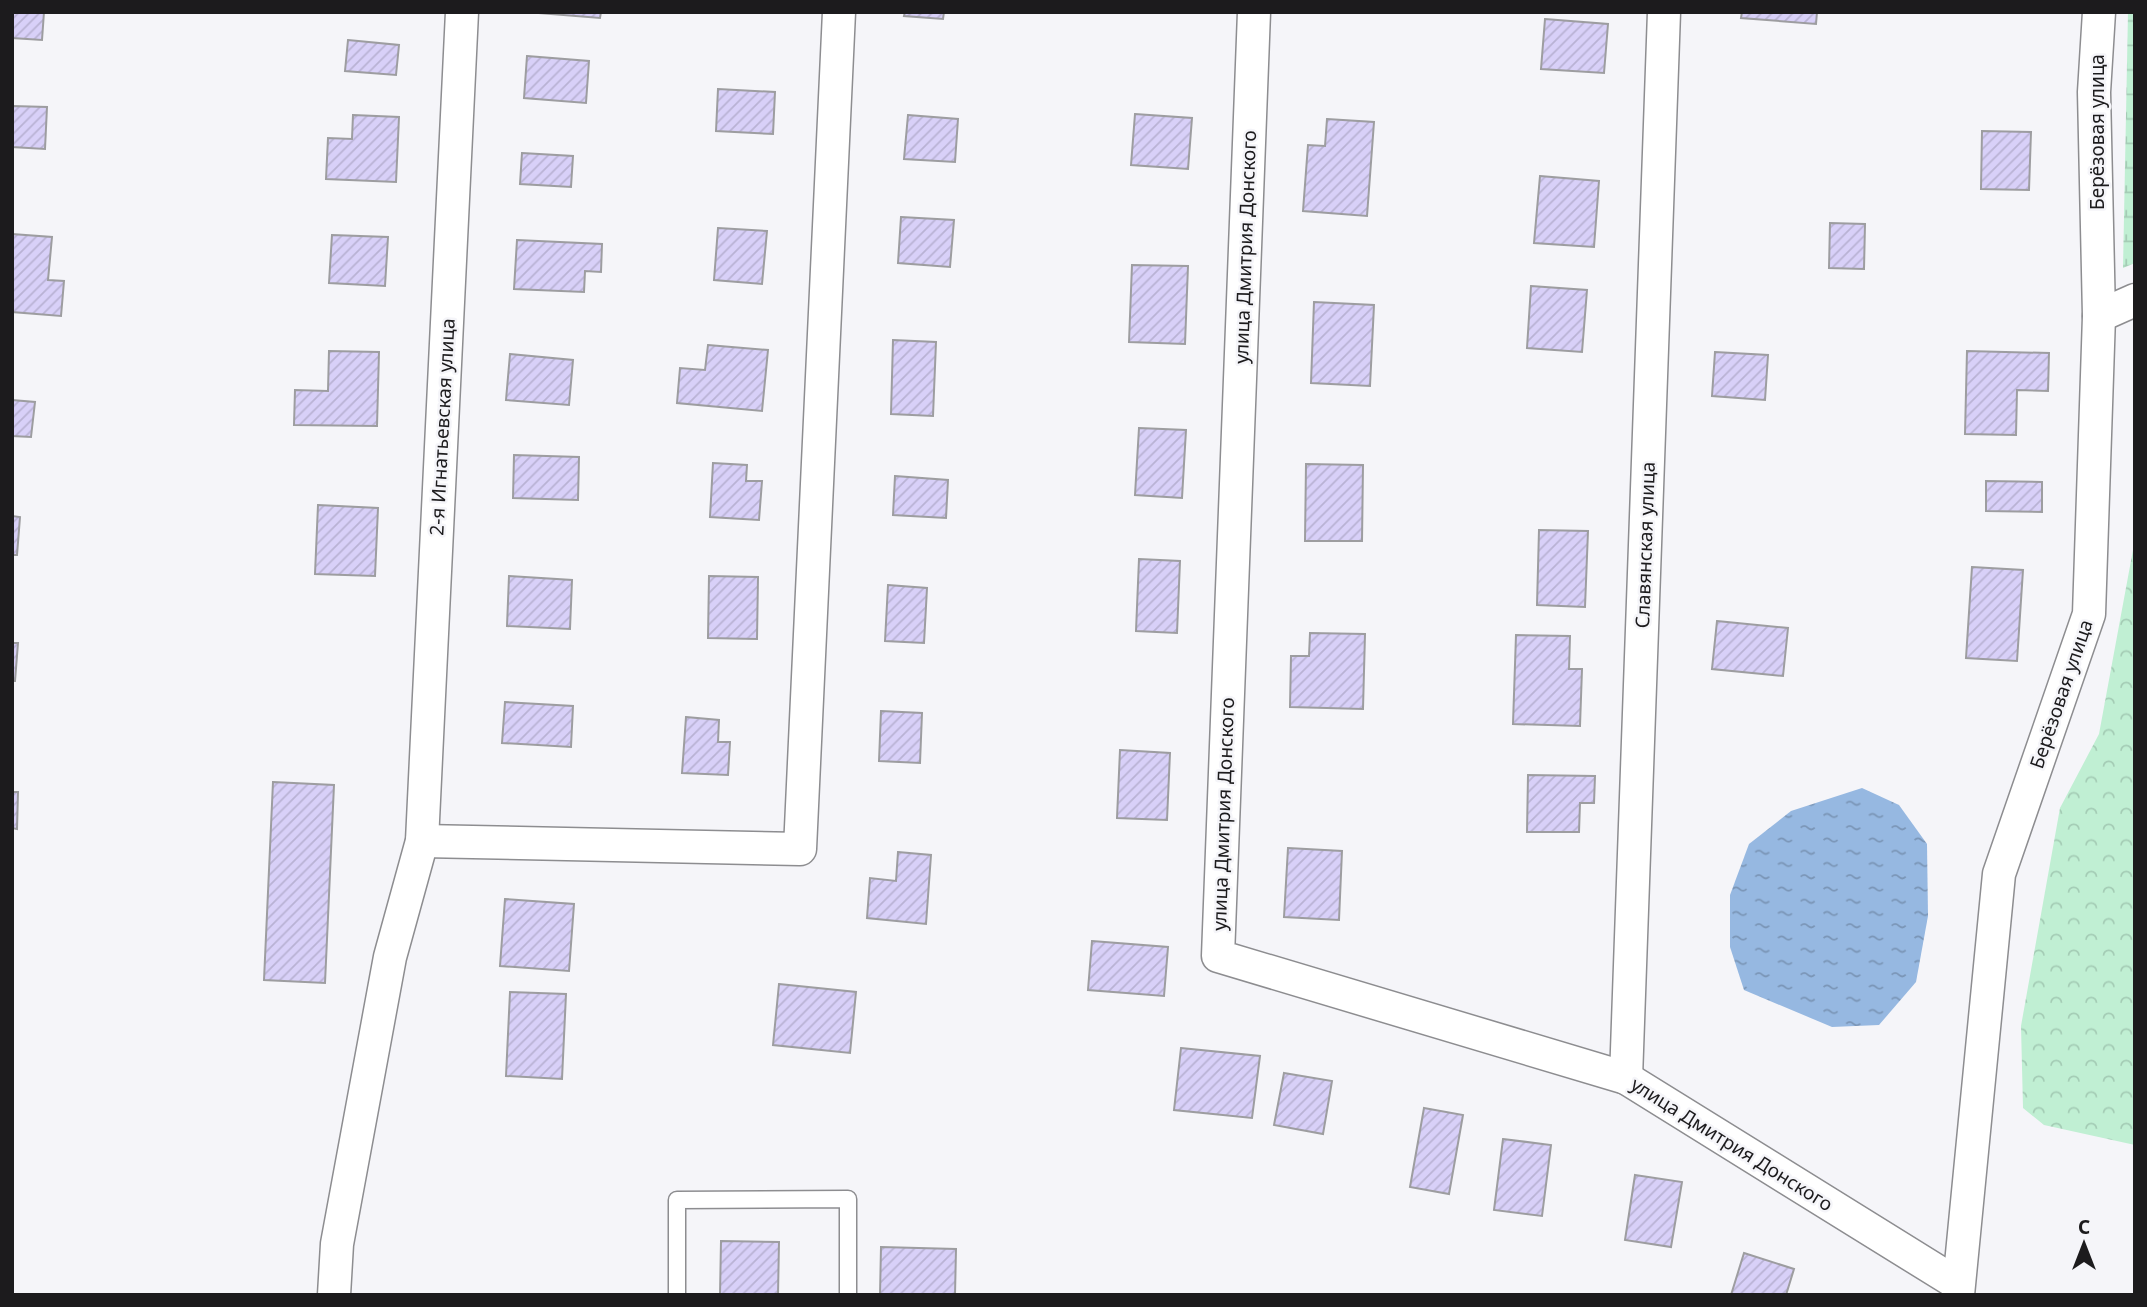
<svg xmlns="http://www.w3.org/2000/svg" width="2147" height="1307" font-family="'Noto Sans',sans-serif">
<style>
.forest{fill:url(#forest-crowns)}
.wetland{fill:url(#wetland-marsh)}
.water{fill:url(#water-ripples)}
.building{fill:url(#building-hatch);stroke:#9d9da0;stroke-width:2}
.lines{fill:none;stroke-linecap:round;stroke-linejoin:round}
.lane-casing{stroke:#8d8d90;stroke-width:19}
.street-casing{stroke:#8d8d90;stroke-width:35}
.lane{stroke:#fff;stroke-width:16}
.street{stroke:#fff;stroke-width:32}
.labels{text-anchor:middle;stroke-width:5;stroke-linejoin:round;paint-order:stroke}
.street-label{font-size:19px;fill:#1c1b1d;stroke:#f5f5f9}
</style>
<defs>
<pattern id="forest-crowns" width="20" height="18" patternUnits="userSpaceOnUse" patternTransform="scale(1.75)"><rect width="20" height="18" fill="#c0efd3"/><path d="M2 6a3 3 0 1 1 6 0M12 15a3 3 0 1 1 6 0" fill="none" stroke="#a4ccb5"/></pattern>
<pattern id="wetland-marsh" width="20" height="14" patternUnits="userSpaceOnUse" patternTransform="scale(1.75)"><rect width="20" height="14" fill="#c0efd3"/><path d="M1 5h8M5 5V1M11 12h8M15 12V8" fill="none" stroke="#a4ccb5"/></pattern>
<pattern id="water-ripples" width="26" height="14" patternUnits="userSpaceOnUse" patternTransform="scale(1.75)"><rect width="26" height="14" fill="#96b8e1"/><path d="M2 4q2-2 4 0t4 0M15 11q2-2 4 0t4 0" fill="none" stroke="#7a95b6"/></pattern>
<pattern id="building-hatch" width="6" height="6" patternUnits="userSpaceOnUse" patternTransform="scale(1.75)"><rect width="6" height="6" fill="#d8d0f8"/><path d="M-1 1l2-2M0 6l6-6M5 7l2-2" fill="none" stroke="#b9b2d4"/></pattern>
</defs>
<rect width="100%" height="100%" fill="#f5f5f9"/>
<polygon class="forest" points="2135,539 2135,1145 2044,1125 2023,1108 2021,1026 2060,808 2099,734"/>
<polygon class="wetland" points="2128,12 2135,12 2135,263 2123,268"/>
<polygon class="water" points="1862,788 1899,805 1927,844 1928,916 1916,982 1879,1025 1832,1027 1744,990 1730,947 1730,895 1749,844 1791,811"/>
<g class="building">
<polygon points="12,12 44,12 42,40 12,38"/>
<polygon points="526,12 601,12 600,18"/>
<polygon points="905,12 944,12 943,19 904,16"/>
<polygon points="1742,12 1817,12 1816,24 1741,18"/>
<polygon points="1545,19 1608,24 1604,73 1541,69"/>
<polygon points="348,40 399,45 396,75 345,71"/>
<polygon points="527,56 589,61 586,103 524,98"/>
<polygon points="718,89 775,92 773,134 716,131"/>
<polygon points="12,106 47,107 45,149 12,147"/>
<polygon points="1135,114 1192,118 1188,169 1131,165"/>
<polygon points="353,115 399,117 396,182 326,179 328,138 352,139"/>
<polygon points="908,115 958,119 955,162 904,159"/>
<polygon points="1327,119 1374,122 1367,216 1303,211 1308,145 1325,146"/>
<polygon points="1982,131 2031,132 2029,190 1981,189"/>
<polygon points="522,153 573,156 571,187 520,184"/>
<polygon points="1540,176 1599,181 1594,247 1534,243"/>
<polygon points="901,217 954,220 950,267 898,263"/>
<polygon points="1830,223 1865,224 1864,269 1829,268"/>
<polygon points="718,228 767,231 762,284 714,280"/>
<polygon points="12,234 52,237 48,280 64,281 61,316 12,312"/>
<polygon points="332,235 388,237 385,286 329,283"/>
<polygon points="517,240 602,244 601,272 585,271 584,292 514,289"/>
<polygon points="1132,265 1188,266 1185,344 1129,342"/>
<polygon points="1531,286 1587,290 1582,352 1527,348"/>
<polygon points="1314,302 1374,305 1370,386 1311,383"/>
<polygon points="893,340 936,342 933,416 891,414"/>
<polygon points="708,345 768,350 762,411 677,403 680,368 705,370"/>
<polygon points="329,351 379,352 377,426 294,425 295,390 328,391"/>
<polygon points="1967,351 2049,353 2048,391 2017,390 2016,435 1965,434"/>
<polygon points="1715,352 1768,355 1765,400 1712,396"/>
<polygon points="510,354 573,360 569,405 506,400"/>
<polygon points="12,400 35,402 31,437 12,436"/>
<polygon points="1139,428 1186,430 1182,498 1135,495"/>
<polygon points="514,455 579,457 578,500 513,498"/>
<polygon points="713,463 747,465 746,481 762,481 759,520 710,517"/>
<polygon points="1306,464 1363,465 1362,541 1305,541"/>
<polygon points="895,476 948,480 946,518 893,515"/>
<polygon points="1986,481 2042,482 2042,512 1986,511"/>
<polygon points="318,505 378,508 375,576 315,574"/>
<polygon points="12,516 20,517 17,555 12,555"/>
<polygon points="1539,530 1588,531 1585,607 1537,605"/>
<polygon points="1139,559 1180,561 1177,633 1136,631"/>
<polygon points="1972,567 2023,570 2017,661 1966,658"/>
<polygon points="509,576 572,580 570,629 507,626"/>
<polygon points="709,576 758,577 757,639 708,638"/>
<polygon points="888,585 927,588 924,643 885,641"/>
<polygon points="1717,621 1788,628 1783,676 1712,669"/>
<polygon points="1310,633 1365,634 1363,709 1290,707 1291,656 1309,656"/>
<polygon points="1516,635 1570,636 1569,669 1582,669 1580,726 1513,724"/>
<polygon points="12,643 18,643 15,681 12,681"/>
<polygon points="505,702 573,706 571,747 502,743"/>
<polygon points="881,711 922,713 920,763 879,761"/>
<polygon points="686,717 719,720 718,742 730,742 728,775 682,773"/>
<polygon points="1120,750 1170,753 1167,820 1117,818"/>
<polygon points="1528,775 1595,776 1594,803 1580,803 1579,832 1527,832"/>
<polygon points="273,782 334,785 325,983 264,980"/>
<polygon points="12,792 18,792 17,829 12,828"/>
<polygon points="1288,848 1342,851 1339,920 1284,917"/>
<polygon points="898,852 931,855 926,924 867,918 870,878 896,881"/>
<polygon points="505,899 574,904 569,971 500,966"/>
<polygon points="1092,941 1168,947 1164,996 1088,990"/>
<polygon points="779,984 856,992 850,1053 773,1045"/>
<polygon points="510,992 566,994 562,1079 506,1076"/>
<polygon points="1181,1048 1260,1056 1252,1118 1174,1110"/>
<polygon points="1284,1073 1332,1081 1323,1134 1274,1125"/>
<polygon points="1424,1108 1463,1115 1449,1194 1410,1187"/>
<polygon points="1503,1139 1551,1145 1542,1216 1494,1210"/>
<polygon points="1635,1175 1682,1182 1671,1247 1625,1240"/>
<polygon points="721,1241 779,1242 778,1295 720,1295"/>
<polygon points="881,1247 956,1249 955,1295 880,1295"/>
<polygon points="1744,1253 1794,1269 1786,1295 1731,1295"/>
</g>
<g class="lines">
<g class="lane-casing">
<polyline id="lane" points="677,1295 677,1200 848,1199 848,1295"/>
</g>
<g class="street-casing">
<g id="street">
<polyline points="1254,12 1218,956 1626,1078 1958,1284"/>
<polyline points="2099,316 2135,300"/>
<polyline points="422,841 800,849 839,12"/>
<polyline points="1626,1078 1664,12"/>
<polyline points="334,1295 337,1244 390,957 422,841 462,12"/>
<polyline points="1958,1295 1999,874 2089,614 2099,316 2094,92 2099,12"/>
</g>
</g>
<use href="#lane" class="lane"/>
<use href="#street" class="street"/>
</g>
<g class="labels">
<g class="street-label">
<text transform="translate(2097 132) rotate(-90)" y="7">Берёзовая улица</text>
<text transform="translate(1245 247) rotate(-88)" y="7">улица Дмитрия Донского</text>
<text transform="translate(442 427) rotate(-87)" y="7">2-я Игнатьевская улица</text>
<text transform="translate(1645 545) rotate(-88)" y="7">Славянская улица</text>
<text transform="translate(2061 694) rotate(-71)" y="7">Берёзовая улица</text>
<text transform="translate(1223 814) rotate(-88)" y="7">улица Дмитрия Донского</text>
<text transform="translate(1732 1144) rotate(32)" y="7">улица Дмитрия Донского</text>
</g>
</g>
<rect width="2147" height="1307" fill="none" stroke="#1c1b1d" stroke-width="28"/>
<g transform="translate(2084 1244)" stroke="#f5f5f9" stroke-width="5" paint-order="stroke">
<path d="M0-5L12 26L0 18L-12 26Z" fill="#1c1b1d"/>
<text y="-10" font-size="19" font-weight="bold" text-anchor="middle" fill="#1c1b1d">С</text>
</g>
</svg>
